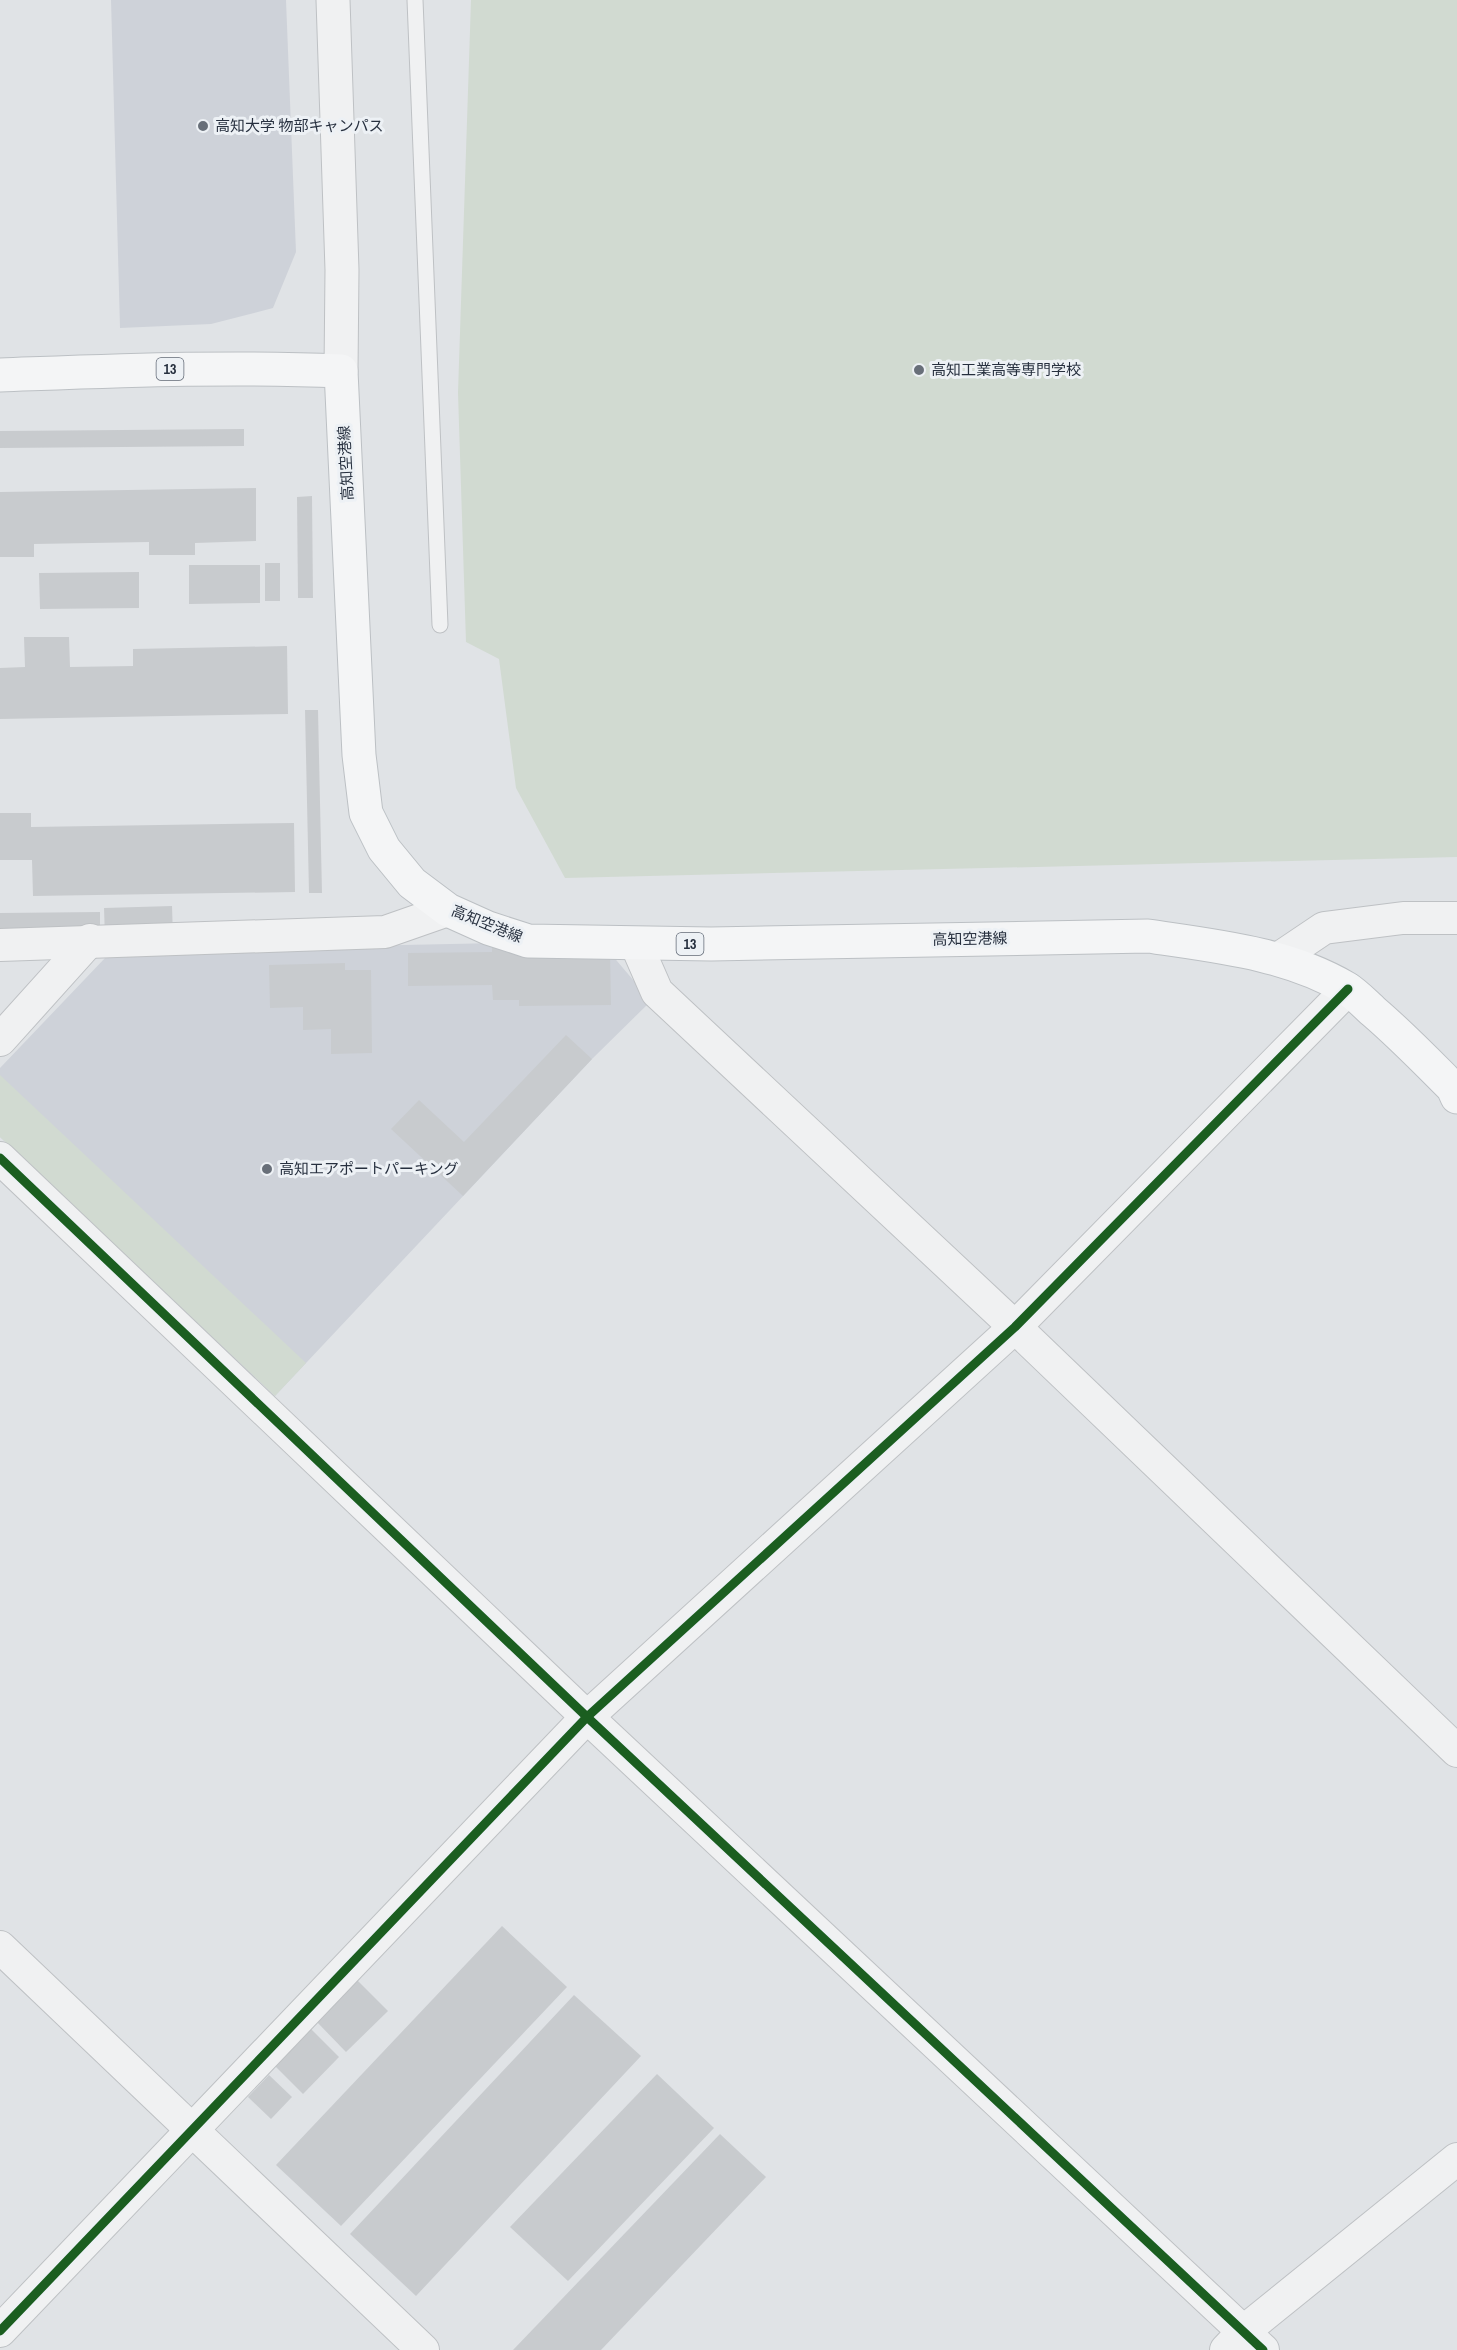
<svg xmlns="http://www.w3.org/2000/svg" width="1457" height="2350" font-family="'Archivo Narrow','Noto Sans JP',sans-serif">
<style>
.built{fill:#ced2d9}
.green{fill:#d1dad1}
.building{fill:#c8cbce}
.lines{fill:none;stroke-linecap:round;stroke-linejoin:round}
.service-casing{stroke:#bec1c4;stroke-width:17}
.minor-casing{stroke:#bec1c4;stroke-width:34}
.tertiary-casing{stroke:#bec1c4;stroke-width:35}
.primary-casing{stroke:#bcc0c4;stroke-width:35}
.service{stroke:#f0f1f2;stroke-width:15}
.minor{stroke:#f0f1f2;stroke-width:32}
.tertiary{stroke:#f0f1f2;stroke-width:33}
.primary{stroke:#f4f5f6;stroke-width:33}
.cycleway-casing{stroke:#edf1f5;stroke-width:13}
.cycleway{stroke:#1b5e20;stroke-width:9}
.poi-dot{fill:#686f79;stroke:#edf1f5;stroke-width:2}
.labels{text-anchor:middle;stroke-width:6;stroke-linejoin:round;paint-order:stroke}
.shield{fill:#edf1f5;stroke:#626a76;stroke-width:1.5}
.shield-label{font-size:14px;font-weight:bold;fill:#27303f}
.poi-label{font-size:15px;fill:#27303f;stroke:#edf1f5;text-anchor:start}
.street-label{font-size:15px;fill:#27303f;stroke:#edf1f5}
</style>
<rect width="100%" height="100%" fill="#e0e3e6"/>
<g class="built">
<polygon points="111,0 286,0 296,252 273,308 211,324 120,328"/>
<polygon points="600,941 651,1001 592,1059 275,1396 0,1137 0,1068 106,957 403,945"/>
</g>
<g class="green">
<polygon points="471,0 1457,0 1457,857 565,878 516,788 499,659 466,642 458,393"/>
<polygon points="0,1075 306,1363 275,1396 0,1137"/>
</g>
<g class="building">
<polygon points="244,429 244,446 0,448 0,431"/>
<polygon points="256,488 256,541 195,543 195,555 149,555 149,542 34,544 34,557 0,557 0,492"/>
<polygon points="312,496 313,598 298,598 297,497"/>
<rect x="265" y="563" width="15" height="38"/>
<polygon points="189,565 260,565 260,603 189,604"/>
<polygon points="139,572 139,608 40,609 39,573"/>
<polygon points="24,637 69,637 70,667 133,666 133,649 287,646 288,714 0,719 0,668 25,667"/>
<polygon points="305,710 318,710 322,893 309,893"/>
<polygon points="0,813 31,813 31,827 294,823 295,892 33,896 32,860 0,860"/>
<polygon points="172,906 173,938 105,939 104,908"/>
<polygon points="100,912 100,932 0,933 0,913"/>
<polygon points="492,945 610,951 611,1005 519,1006 519,1000 493,1000 492,985 408,986 408,953 492,952"/>
<polygon points="345,963 345,970 371,970 372,1053 331,1054 331,1029 303,1030 303,1007 270,1008 269,965"/>
<polygon points="566,1035 592,1059 463,1196 391,1129 419,1100 464,1142"/>
<polygon points="502,1926 567,1987 341,2226 276,2165"/>
<polygon points="357,1980 388,2011 346,2052 316,2021"/>
<polygon points="574,1995 641,2056 416,2296 350,2234"/>
<polygon points="310,2028 339,2057 303,2094 273,2064"/>
<polygon points="657,2074 714,2128 568,2281 510,2227"/>
<polygon points="269,2075 292,2097 271,2119 248,2097"/>
<polygon points="720,2134 766,2177 601,2350 513,2350"/>
</g>
<g class="lines">
<g class="service-casing">
<polyline id="service" points="415,0 440,625"/>
</g>
<g class="minor-casing">
<g id="minor">
<polyline points="636,944 657,992 1015,1327 1457,1751"/>
<polyline points="0,945 385,932 448,910"/>
<polyline points="1278,959 1324,928 1403,918 1457,918"/>
<polyline points="0,1040 90,940"/>
<polyline points="0,1158 587,1717 1263,2350"/>
<polyline points="0,1947 423,2350"/>
<polyline points="0,2331 587,1717 1015,1327 1348,989"/>
<polyline points="1226,2350 1243,2332 1457,2159"/>
</g>
</g>
<g class="tertiary-casing">
<polyline id="tertiary" points="333,0 342,270 341,371"/>
</g>
<g class="primary-casing">
<path id="primary" d="M 0,375 C 114,371 227,366 341,371 L 359,755 L 366,813 L 384,849 L 412,883 L 448,910 L 488,928 L 528,941 L 711,944 L 1148,936 C 1215,946 1287,953 1346,988 C 1356,994 1365,1004 1374,1012 C 1402,1036 1427,1062 1453,1088 L 1457,1097"/>
</g>
<use href="#service" class="service"/>
<use href="#minor" class="minor"/>
<use href="#tertiary" class="tertiary"/>
<use href="#primary" class="primary"/>
<g class="cycleway-casing">
<g id="cycleway">
<polyline points="0,1158 587,1717 1263,2350"/>
<polyline points="0,2331 587,1717 1015,1327 1348,989"/>
</g>
</g>
<use href="#cycleway" class="cycleway"/>
</g>
<g class="poi-dot">
<circle cx="203" cy="126" r="6"/>
<circle cx="919" cy="370" r="6"/>
<circle cx="267" cy="1169" r="6"/>
</g>
<g class="labels">
<g class="shield">
<rect x="156.5" y="358" width="27" height="22" rx="4.5"/>
<rect x="676.5" y="933" width="27" height="22" rx="4.5"/>
</g>
<g class="shield-label">
<text x="170" y="374">13</text>
<text x="690" y="949">13</text>
</g>
<g class="poi-label">
<text x="215" y="131">高知大学 物部キャンパス</text>
<text x="931" y="375">高知工業高等専門学校</text>
<text x="279" y="1174">高知エアポートパーキング</text>
</g>
<g class="street-label">
<text transform="translate(346 463) rotate(-93)" y="5">高知空港線</text>
<text transform="translate(487 924) rotate(22)" y="5">高知空港線</text>
<text transform="translate(970 939) rotate(-1)" y="5">高知空港線</text>
</g>
</g>
</svg>
